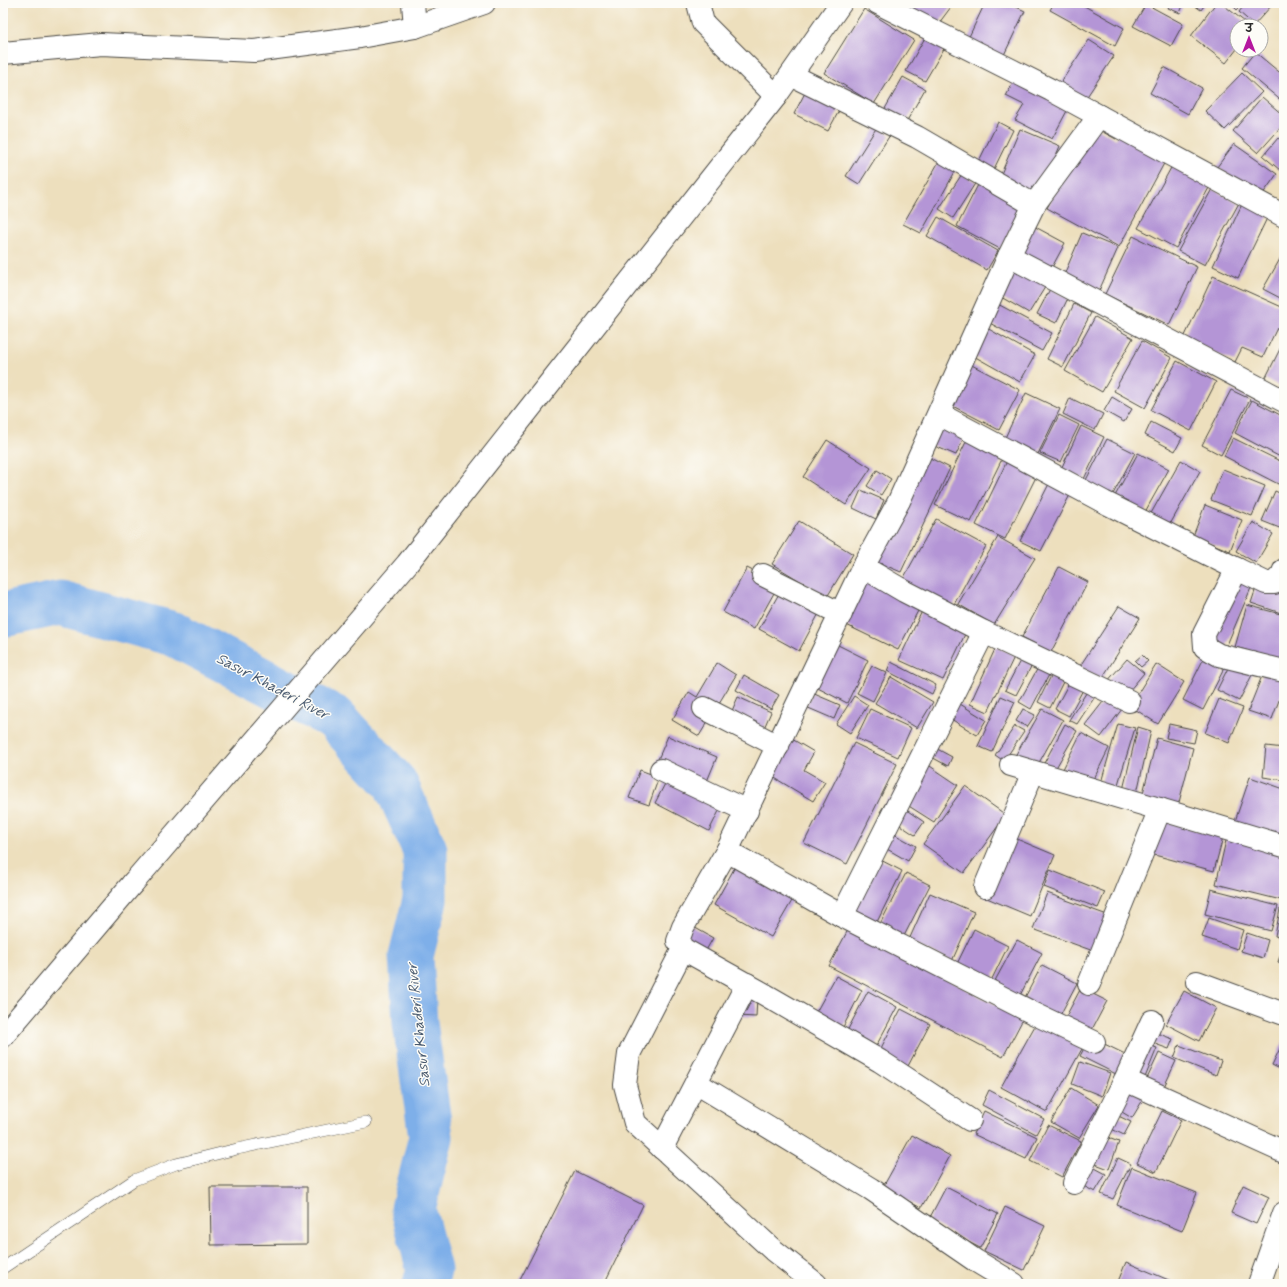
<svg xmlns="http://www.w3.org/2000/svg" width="1287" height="1287" font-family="Mynerve,'Playpen Sans Deva',sans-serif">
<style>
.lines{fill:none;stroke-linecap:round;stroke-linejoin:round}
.river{stroke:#7eafe9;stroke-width:45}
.building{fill:#b495d6}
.service-casing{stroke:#484641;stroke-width:12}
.minor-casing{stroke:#484641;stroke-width:24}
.tertiary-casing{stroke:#484641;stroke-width:24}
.service{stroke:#fff;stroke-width:11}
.minor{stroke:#fff;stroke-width:22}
.tertiary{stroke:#fff;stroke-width:22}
.labels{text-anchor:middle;stroke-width:3;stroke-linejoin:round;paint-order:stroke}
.water-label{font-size:15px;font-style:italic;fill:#48596e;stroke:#fdfcf7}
</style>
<rect width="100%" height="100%" fill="#fdfcf7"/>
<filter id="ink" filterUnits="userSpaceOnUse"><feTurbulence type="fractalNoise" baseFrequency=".025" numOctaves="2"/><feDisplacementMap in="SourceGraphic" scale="8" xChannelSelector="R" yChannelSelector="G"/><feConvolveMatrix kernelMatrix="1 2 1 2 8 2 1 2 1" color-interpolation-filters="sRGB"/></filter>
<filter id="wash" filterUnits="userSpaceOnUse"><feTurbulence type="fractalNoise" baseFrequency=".012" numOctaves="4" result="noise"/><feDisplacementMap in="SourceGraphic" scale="16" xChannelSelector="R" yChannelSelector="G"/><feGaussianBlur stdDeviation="0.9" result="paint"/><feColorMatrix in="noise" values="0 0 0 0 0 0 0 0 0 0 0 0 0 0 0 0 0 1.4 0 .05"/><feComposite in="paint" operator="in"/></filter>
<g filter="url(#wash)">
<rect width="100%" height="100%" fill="#eddfbd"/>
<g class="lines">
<polyline class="river" points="3,615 60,603 174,634 335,718 395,783 425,850 425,900 411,956 415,1023 431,1137 413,1209 429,1270 425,1284"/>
</g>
<g id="blocks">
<g class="building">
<polygon points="895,3 954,3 933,31"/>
<polygon points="985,3 1008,3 1025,11 1003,57 967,41"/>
<polygon points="1054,3 1079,3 1124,28 1115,46 1050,10"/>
<polygon points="1171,3 1184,3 1180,13 1168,8"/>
<polygon points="1191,3 1206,3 1201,10"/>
<polygon points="1216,3 1221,3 1250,26 1237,26 1237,49 1226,63 1191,36"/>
<polygon points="1230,3 1244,3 1237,10"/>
<polygon points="1246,3 1270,3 1272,5 1254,25 1239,12"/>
<polygon points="1146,4 1183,24 1171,46 1133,26"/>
<polygon points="864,9 914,40 874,104 824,73"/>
<polygon points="926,36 945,47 925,81 906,71"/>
<polygon points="1089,40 1114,56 1082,104 1057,88"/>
<polygon points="1255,52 1284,76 1284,103 1242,68"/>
<polygon points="1164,67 1202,88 1188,114 1150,93"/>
<polygon points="1242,73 1262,92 1225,130 1205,111"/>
<polygon points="903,77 925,89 904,126 882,114"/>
<polygon points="1014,81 1068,109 1052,139 1015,120 1024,105 1006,96"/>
<polygon points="806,91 840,109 828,131 794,114"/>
<polygon points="1262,97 1284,116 1284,124 1258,153 1233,131"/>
<polygon points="998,122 1013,130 992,173 977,165"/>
<polygon points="1086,123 1116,139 1121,131 1168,156 1119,247 1047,208 1066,173"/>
<polygon points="877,127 890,135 859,184 846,176"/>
<polygon points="1020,129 1060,146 1038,197 998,181"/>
<polygon points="1278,138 1284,142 1284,165 1280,170 1263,156"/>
<polygon points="1234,144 1277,174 1260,198 1217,167"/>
<polygon points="941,158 957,168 921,233 903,224"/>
<polygon points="1172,166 1210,186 1176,248 1138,228"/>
<polygon points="962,174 976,182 953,218 939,209"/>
<polygon points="980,181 1024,204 1000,249 957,226"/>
<polygon points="1212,189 1239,203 1205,265 1178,251"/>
<polygon points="1243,202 1269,214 1238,278 1213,266"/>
<polygon points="938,217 998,251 987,270 927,236"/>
<polygon points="1028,223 1065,243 1050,271 1013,251"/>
<polygon points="1082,233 1118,248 1098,293 1063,277"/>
<polygon points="1133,236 1197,267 1169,325 1105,294"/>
<polygon points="1284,252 1284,300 1263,289"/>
<polygon points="1010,262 1047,284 1029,313 992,292"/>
<polygon points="1213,276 1284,308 1284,332 1277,328 1263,357 1242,348 1235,362 1184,338"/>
<polygon points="1050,289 1068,298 1056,323 1037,314"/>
<polygon points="994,302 1052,333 1042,351 984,320"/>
<polygon points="1074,304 1091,313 1063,367 1047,359"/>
<polygon points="1095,317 1133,338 1102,392 1065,371"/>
<polygon points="985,327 1035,355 1020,382 970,354"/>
<polygon points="1142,341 1172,358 1145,408 1114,391"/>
<polygon points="1282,345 1284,346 1284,388 1265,379"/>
<polygon points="962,360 1020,390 999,430 941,400"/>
<polygon points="1177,361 1216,382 1191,431 1151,410"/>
<polygon points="1231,390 1250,399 1221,455 1202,445"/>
<polygon points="1026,393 1060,409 1036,458 1003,442"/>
<polygon points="1112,397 1132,409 1124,422 1104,411"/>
<polygon points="1070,398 1103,414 1095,430 1063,414"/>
<polygon points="1252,400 1284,417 1284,459 1235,433"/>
<polygon points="1059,415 1079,425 1061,462 1040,453"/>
<polygon points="1151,422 1182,438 1175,451 1145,435"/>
<polygon points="933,423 964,437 956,455 925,442"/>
<polygon points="1081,426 1104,437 1084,479 1061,469"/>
<polygon points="1233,438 1284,463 1284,487 1224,456"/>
<polygon points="1107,439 1135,453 1112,496 1085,482"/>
<polygon points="827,440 871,468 846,505 803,477"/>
<polygon points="967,440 1003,457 971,522 935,505"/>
<polygon points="918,452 950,468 901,572 868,558"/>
<polygon points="1138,453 1169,469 1145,512 1115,496"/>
<polygon points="1181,460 1200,471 1168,528 1149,517"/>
<polygon points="1007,461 1037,475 1005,539 976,525"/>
<polygon points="1223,469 1265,486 1252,516 1211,500"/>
<polygon points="877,470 891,479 881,495 867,486"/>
<polygon points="1051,480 1072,491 1041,551 1020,541"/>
<polygon points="861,490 884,500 876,519 853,508"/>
<polygon points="1275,491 1284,495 1284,524 1282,529 1262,521"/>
<polygon points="1205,505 1242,520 1230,551 1193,536"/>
<polygon points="936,519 986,546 952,608 902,581"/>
<polygon points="799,521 853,554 827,597 772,564"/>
<polygon points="1253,522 1273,534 1256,563 1236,551"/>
<polygon points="998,537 1035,558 994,625 958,604"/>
<polygon points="1226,565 1256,576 1224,652 1195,640"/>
<polygon points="1059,567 1088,582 1051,652 1022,637"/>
<polygon points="747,568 779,584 754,629 723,612"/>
<polygon points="855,570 922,603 898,650 832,618"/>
<polygon points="1259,579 1284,587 1284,614 1251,603"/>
<polygon points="785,583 824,604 799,651 759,629"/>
<polygon points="1247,605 1284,615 1284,653 1282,660 1235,647"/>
<polygon points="1119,606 1140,618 1101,680 1080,666"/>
<polygon points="923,609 967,630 943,680 899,660"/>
<polygon points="828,640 868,660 847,703 806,682"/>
<polygon points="996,647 1015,655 988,712 970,704"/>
<polygon points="1208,650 1228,661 1203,710 1183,700"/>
<polygon points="1142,655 1148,661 1141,667 1135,661"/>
<polygon points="1234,656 1256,667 1239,701 1217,690"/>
<polygon points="1022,657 1033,663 1016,695 1005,690"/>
<polygon points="1127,659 1144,673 1124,697 1106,683"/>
<polygon points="891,662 936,685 932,694 887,671"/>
<polygon points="717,663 736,675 699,736 672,720 689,692 697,697"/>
<polygon points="1156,664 1184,682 1158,724 1130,706"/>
<polygon points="872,666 887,673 873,701 857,693"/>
<polygon points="1039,666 1050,673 1031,709 1019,702"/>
<polygon points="1054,670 1066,676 1050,708 1038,702"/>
<polygon points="1264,671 1284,678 1284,687 1272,719 1248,711"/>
<polygon points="744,675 779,695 771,709 736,690"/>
<polygon points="891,677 933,702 917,728 875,703"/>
<polygon points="1071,679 1085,686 1069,716 1055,709"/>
<polygon points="1088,690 1096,695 1077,724 1069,720"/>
<polygon points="812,693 840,705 834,719 806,707"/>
<polygon points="854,696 868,705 850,733 836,724"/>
<polygon points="947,696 986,720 977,735 938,711"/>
<polygon points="1001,696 1015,702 992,752 978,746"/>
<polygon points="738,697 771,712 761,735 728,720"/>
<polygon points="1106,698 1122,709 1101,737 1085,725"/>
<polygon points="1219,699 1243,708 1229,743 1205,733"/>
<polygon points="870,709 911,728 898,757 856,738"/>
<polygon points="1023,709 1035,715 1027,727 1016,721"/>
<polygon points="1042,709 1063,720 1036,768 1015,756"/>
<polygon points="1065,724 1077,731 1053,773 1042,767"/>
<polygon points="1118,724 1135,728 1116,791 1100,786"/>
<polygon points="1169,724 1197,730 1194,743 1166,738"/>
<polygon points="1015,726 1024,731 1004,761 995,755"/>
<polygon points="1138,727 1151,731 1136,797 1122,794"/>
<polygon points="780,732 814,752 804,770 825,782 813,801 758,768"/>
<polygon points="1081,733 1109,748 1090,787 1061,773"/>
<polygon points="668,736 717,757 705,786 656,764"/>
<polygon points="1157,738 1193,748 1177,810 1141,801"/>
<polygon points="854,743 897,764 847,864 804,843"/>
<polygon points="930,745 952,757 948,766 926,754"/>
<polygon points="1266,746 1284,748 1284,780 1263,777"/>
<polygon points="918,758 958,785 934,822 893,796"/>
<polygon points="640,770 659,777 649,805 629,798"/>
<polygon points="1250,777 1284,789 1284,841 1234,824"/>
<polygon points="668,778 722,805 709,831 655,803"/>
<polygon points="965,786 1006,815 964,873 923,844"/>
<polygon points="889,798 924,822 915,835 880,812"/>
<polygon points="1156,819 1223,837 1214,871 1147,853"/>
<polygon points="881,827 916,846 908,861 873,841"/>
<polygon points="1007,835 1055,855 1030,916 982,896"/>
<polygon points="1227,836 1284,850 1284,888 1281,900 1216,884"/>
<polygon points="867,853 902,871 877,922 841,905"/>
<polygon points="735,867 793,899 771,937 714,905"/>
<polygon points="1050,870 1105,892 1098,908 1044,887"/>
<polygon points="906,873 930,885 903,938 879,926"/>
<polygon points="1211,889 1278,906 1271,931 1205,914"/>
<polygon points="930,893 974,912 952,961 908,942"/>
<polygon points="1047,893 1110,916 1096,952 1033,929"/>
<polygon points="1280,909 1284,910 1284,938 1275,936"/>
<polygon points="1209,918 1243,930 1237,949 1202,937"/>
<polygon points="683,921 713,938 704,954 674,937"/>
<polygon points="849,928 1023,1019 1003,1057 829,966"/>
<polygon points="974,929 1008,946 988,987 954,970"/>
<polygon points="1247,933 1268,940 1263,958 1241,951"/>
<polygon points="1017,940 1042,953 1016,1003 990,990"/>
<polygon points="1284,944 1284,964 1278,962"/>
<polygon points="1042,965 1077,983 1056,1023 1021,1005"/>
<polygon points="836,976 862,990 842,1029 815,1014"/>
<polygon points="1081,988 1107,1001 1088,1037 1062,1024"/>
<polygon points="868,991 897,1007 874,1050 845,1035"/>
<polygon points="1184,991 1216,1008 1199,1041 1166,1024"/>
<polygon points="738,997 757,997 756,1017 737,1016"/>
<polygon points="901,1009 930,1024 907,1068 878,1054"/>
<polygon points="1037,1022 1083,1047 1047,1112 1001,1087"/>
<polygon points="1145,1029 1173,1039 1169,1049 1141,1039"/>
<polygon points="1090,1037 1125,1054 1116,1074 1080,1056"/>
<polygon points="1284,1040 1284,1071 1272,1065"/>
<polygon points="1140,1042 1157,1048 1142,1085 1125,1079"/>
<polygon points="1179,1045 1221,1061 1216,1075 1174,1058"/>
<polygon points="1159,1053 1176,1061 1162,1091 1145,1083"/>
<polygon points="1080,1062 1110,1073 1102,1096 1072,1084"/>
<polygon points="1122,1085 1144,1098 1132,1118 1110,1105"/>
<polygon points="1071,1088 1099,1105 1079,1138 1051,1122"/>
<polygon points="989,1090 1044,1119 1036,1134 982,1105"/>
<polygon points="1106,1110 1131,1122 1124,1135 1099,1123"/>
<polygon points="984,1111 1037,1137 1026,1159 973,1134"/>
<polygon points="1162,1111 1181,1120 1156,1172 1137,1163"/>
<polygon points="1048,1125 1081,1141 1062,1177 1030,1161"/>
<polygon points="1092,1132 1119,1142 1109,1169 1082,1159"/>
<polygon points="912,1135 950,1156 921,1208 883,1187"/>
<polygon points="1118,1158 1131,1164 1113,1199 1101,1194"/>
<polygon points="1078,1159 1106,1174 1095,1192 1068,1178"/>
<polygon points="1132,1167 1197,1193 1182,1231 1117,1205"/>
<polygon points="575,1171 643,1205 604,1284 518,1284"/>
<polygon points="1243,1185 1269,1197 1256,1224 1231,1213"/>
<polygon points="210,1187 307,1187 307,1244 211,1245"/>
<polygon points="946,1187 998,1214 980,1248 928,1221"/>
<polygon points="1005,1207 1045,1226 1024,1270 984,1251"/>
<polygon points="1126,1262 1171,1281 1170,1284 1117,1284"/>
</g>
</g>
</g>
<g filter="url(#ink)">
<use href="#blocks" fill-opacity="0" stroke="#484641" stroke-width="1"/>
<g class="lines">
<g class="service-casing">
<polyline id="service" points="3,1268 134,1180 176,1164 237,1149 366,1122"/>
</g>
<g class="minor-casing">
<g id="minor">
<polyline points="413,3 415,27"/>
<polyline points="698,3 703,23 776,96"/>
<polyline points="878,3 1051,90 1284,216"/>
<polyline points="3,53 101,44 254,51 360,37 415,27 484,3"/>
<polyline points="791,75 917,137 1034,205 1009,256 899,501 863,567 904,591 984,632 842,916"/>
<polyline points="1034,205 1099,116"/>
<polyline points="1009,256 1284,401"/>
<polyline points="939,414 1104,502 1237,569"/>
<polyline points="863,567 727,851 683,927 678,941 683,949 764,994 880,1061 970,1120"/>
<polyline points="1284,570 1282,575 1274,583 1266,583 1237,569 1204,634 1205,647 1219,655 1284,671"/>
<polyline points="763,575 841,614"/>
<polyline points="984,632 1129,701"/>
<polyline points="704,708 778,746"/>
<polyline points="1011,765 1284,846"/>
<polyline points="661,770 747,811"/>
<polyline points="727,851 842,916 1035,1014 1094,1042"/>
<polyline points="985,887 1033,772"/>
<polyline points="683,949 629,1054 625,1085 635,1123 773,1250 816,1284"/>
<polyline points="1197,982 1284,1014"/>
<polyline points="1089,984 1160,809"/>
<polyline points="3,1036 133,883"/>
<polyline points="1125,1080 1284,1152"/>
<polyline points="696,1083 871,1189 976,1261 1014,1284"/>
<polyline points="662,1148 747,984"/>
<polyline points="1074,1183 1125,1080 1152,1021"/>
<polyline points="1259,1284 1284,1213"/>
</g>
</g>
<g class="tertiary-casing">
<polyline id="tertiary" points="133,883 407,564 776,96 841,3"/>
</g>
<use href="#service" class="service"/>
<use href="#minor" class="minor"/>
<use href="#tertiary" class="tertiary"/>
</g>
</g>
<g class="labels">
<g class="water-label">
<text transform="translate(273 686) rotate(28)" y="5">Sasur Khaderi River</text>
<text transform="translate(418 1025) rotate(-96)" y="5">Sasur Khaderi River</text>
</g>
</g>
<rect width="1287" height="1287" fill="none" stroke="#fdfcf7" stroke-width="16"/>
<g transform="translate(1249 38)"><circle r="19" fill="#fdfcf7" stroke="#a9a8a5"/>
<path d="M0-3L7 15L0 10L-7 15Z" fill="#b5179e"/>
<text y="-6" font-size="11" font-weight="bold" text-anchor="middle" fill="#2b2b2b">उ</text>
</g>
</svg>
